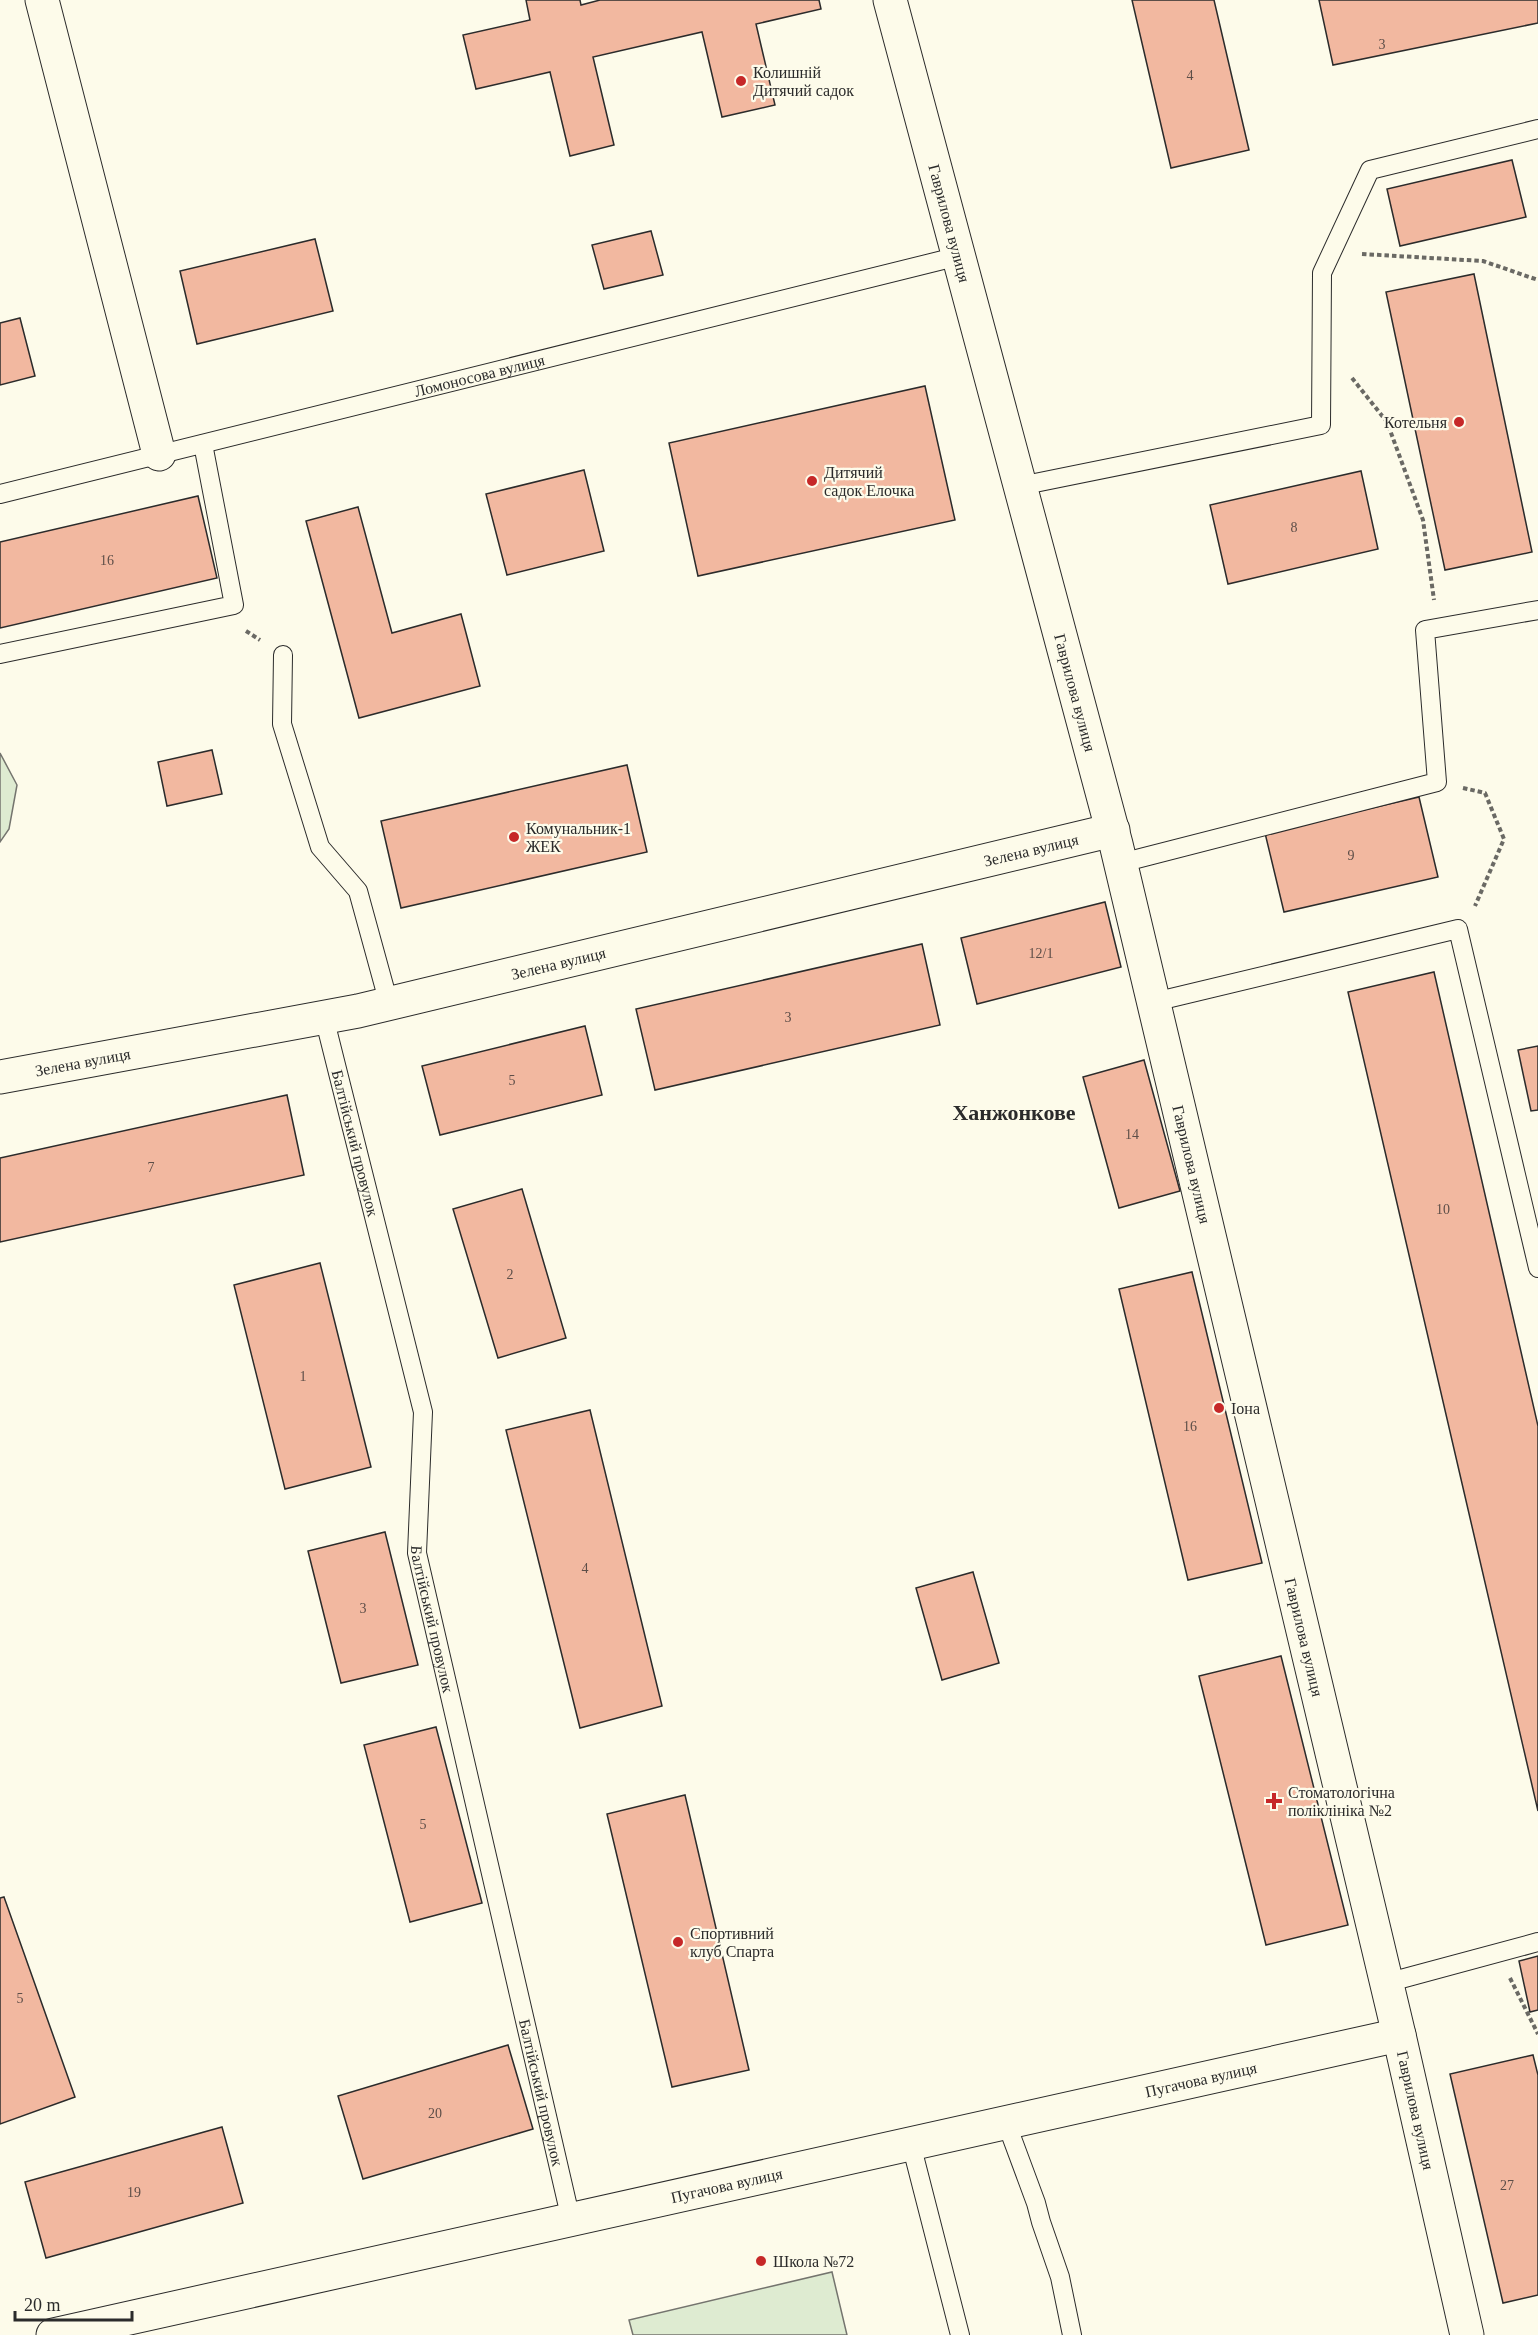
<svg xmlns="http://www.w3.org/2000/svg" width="1538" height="2335" font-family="Georgia,serif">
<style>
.green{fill:#deebd1;stroke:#74746e;stroke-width:1.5}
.building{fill:#f2b8a0;stroke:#2b2b2b;stroke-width:1.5}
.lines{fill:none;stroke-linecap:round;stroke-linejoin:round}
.service-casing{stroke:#2b2b2b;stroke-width:20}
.minor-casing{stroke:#2b2b2b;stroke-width:35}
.path{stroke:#6a6964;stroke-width:4;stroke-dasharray:4.5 3;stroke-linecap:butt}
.service{stroke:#fdfbea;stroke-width:18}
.minor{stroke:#fdfbea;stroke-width:33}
.poi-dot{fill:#c62828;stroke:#fdfbea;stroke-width:2}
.labels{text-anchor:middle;stroke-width:4.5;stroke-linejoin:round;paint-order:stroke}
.number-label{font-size:14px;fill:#5d4e48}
.poi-label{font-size:16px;fill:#2b2b2b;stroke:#fdfbea;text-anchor:start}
.street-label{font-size:16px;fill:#2b2b2b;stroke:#fdfbea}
.district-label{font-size:22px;font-weight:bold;fill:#2b2b2b;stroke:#fdfbea}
</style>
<rect width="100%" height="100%" fill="#fdfbea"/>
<g class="green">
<polygon points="0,753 17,785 9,829 0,842"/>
<polygon points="832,2272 847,2335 633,2335 629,2320"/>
</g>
<g class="building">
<polygon points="526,0 580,0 581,5 600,0 819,0 821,9 756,24 775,105 722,117 702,32 593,57 614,145 570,156 550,72 476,89 463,35 530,20"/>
<polygon points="1132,0 1214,0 1249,150 1171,168"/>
<polygon points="1319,0 1538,0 1538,23 1333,65"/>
<polygon points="1512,160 1526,217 1400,246 1387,189"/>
<polygon points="651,231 663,275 604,289 592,245"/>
<polygon points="315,239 333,311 197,344 180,271"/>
<polygon points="1474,274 1532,552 1445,570 1386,292"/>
<polygon points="20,318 35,376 0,385 0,323"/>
<polygon points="925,386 955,520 698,576 669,443"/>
<polygon points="584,470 604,551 507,575 486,494"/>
<polygon points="1361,471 1378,549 1228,584 1210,505"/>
<polygon points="198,496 217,578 0,628 0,542"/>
<polygon points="358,507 392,633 461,614 480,686 359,718 306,521"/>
<polygon points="212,750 222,794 167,806 158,762"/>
<polygon points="627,765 647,852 401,908 381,821"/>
<polygon points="1419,797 1438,877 1284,912 1265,833"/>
<polygon points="1105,902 1121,967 977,1004 961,938"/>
<polygon points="922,944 940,1025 655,1090 636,1009"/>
<polygon points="1434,972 1538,1426 1538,1811 1348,992"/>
<polygon points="585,1026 602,1095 440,1135 422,1066"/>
<polygon points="1538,1046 1538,1110 1531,1111 1518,1050"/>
<polygon points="1144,1060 1180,1191 1119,1208 1083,1077"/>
<polygon points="287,1095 304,1175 0,1242 0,1158"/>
<polygon points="522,1189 566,1338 498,1358 453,1209"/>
<polygon points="320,1263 371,1467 285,1489 234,1285"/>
<polygon points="1192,1272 1262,1563 1188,1580 1119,1289"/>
<polygon points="590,1410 662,1706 580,1728 506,1430"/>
<polygon points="385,1532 418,1665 341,1683 308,1551"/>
<polygon points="973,1572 999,1663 942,1680 916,1588"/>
<polygon points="1281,1656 1348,1925 1266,1945 1199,1676"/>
<polygon points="436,1727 482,1903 410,1922 364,1745"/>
<polygon points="685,1795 749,2070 672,2087 607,1814"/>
<polygon points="4,1897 75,2097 0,2124 0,1898"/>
<polygon points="1538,1956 1538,2010 1530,2012 1519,1961"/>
<polygon points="508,2045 533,2129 363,2179 338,2096"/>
<polygon points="1533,2055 1538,2075 1538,2295 1503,2303 1450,2074"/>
<polygon points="222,2127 243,2203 46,2258 25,2182"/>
</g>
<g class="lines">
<g class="service-casing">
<g id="service">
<polyline points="1020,486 1321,425 1322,273 1370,170 1538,129"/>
<path id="s1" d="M 0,494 L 959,256"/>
<polyline points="0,654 234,605 203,444"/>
<polyline points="283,655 282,724 320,847 358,891 389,1004"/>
<polyline points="1121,863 1437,782 1425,630 1538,610"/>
<polyline points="1154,1002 1458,929 1538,1268"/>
<path id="s2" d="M 324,1017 L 423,1412 L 417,1553 L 571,2220"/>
<polyline points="1386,1983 1538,1942"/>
<polyline points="1006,2122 1036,2203 1041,2222 1060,2277 1072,2335"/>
<polyline points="911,2144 960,2335"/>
</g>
</g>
<g class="minor-casing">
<g id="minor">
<polyline points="42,0 159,454"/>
<path id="s3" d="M 890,0 L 1116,844 L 1399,2035 L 1467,2335"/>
<path id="s4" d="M 0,1077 L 358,1011 L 1113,830"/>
<path id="s5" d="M 53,2335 L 1399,2035"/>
</g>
</g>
<g class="path">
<polyline points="1362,254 1483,261 1538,280"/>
<polyline points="1352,378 1387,422 1423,520 1434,600"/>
<polyline points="246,631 260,640"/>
<polyline points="1463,788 1485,793 1504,839 1475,906"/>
<polyline points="1510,1978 1538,2034"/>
</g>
<use href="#service" class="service"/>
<use href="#minor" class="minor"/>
</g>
<g class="poi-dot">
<circle cx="741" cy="81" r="6"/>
<circle cx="1459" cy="422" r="6"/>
<circle cx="812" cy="481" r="6"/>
<circle cx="514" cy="837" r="6"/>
<circle cx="1219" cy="1408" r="6"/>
<path d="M1271 1792h6v6h6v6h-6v6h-6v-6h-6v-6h6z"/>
<circle cx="678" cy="1942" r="6"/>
<circle cx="761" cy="2261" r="6"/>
</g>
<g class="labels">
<g class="number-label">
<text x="1382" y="49">3</text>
<text x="1190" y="80">4</text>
<text x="1294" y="532">8</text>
<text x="107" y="565">16</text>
<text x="1351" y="860">9</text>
<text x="1041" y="958">12/1</text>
<text x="788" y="1022">3</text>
<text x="512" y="1085">5</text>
<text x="1132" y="1139">14</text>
<text x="151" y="1172">7</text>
<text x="1443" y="1214">10</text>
<text x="510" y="1279">2</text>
<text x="303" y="1381">1</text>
<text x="1190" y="1431">16</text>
<text x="585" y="1573">4</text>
<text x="363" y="1613">3</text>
<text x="423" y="1829">5</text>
<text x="20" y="2003">5</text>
<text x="435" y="2118">20</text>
<text x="1507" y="2190">27</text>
<text x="134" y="2197">19</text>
</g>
<g class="poi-label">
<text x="753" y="78">Колишній<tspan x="753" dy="18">Дитячий садок</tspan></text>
<text x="1447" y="428" text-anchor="end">Котельня</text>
<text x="824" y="478">Дитячий<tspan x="824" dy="18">садок Елочка</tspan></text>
<text x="526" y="834">Комунальник-1<tspan x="526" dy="18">ЖЕК</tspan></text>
<text x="1231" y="1414">Іона</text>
<text x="1288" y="1798">Стоматологічна<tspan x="1288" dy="18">поліклініка №2</tspan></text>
<text x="690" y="1939">Спортивний<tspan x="690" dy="18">клуб Спарта</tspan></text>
<text x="773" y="2267">Школа №72</text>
</g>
<g class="street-label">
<text dy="6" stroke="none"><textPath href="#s3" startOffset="231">Гаврилова вулиця</textPath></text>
<text dy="6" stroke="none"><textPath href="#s1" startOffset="494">Ломоносова вулиця</textPath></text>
<text dy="6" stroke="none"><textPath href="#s3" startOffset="717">Гаврилова вулиця</textPath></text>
<text dy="6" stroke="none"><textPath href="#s4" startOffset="1056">Зелена вулиця</textPath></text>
<text dy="6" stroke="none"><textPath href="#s4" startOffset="570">Зелена вулиця</textPath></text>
<text dy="6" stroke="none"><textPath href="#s4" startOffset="84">Зелена вулиця</textPath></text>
<text dy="6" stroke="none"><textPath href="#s2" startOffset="130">Балтійський провулок</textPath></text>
<text dy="6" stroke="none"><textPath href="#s3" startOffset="1203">Гаврилова вулиця</textPath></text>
<text dy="6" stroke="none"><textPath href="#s2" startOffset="616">Балтійський провулок</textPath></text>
<text dy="6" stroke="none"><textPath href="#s3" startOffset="1689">Гаврилова вулиця</textPath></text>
<text dy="6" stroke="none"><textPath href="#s5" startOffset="1176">Пугачова вулиця</textPath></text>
<text dy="6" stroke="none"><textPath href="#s2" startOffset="1102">Балтійський провулок</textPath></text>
<text dy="6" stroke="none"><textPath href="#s3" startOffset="2175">Гаврилова вулиця</textPath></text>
<text dy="6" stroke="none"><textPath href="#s5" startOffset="690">Пугачова вулиця</textPath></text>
</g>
<g class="district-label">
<text x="1014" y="1120">Ханжонкове</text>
</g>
</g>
<path d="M15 2311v9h117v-9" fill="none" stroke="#2b2b2b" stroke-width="3"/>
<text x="24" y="2311" font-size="18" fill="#2b2b2b" stroke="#fdfbea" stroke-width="4.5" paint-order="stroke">20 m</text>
</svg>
